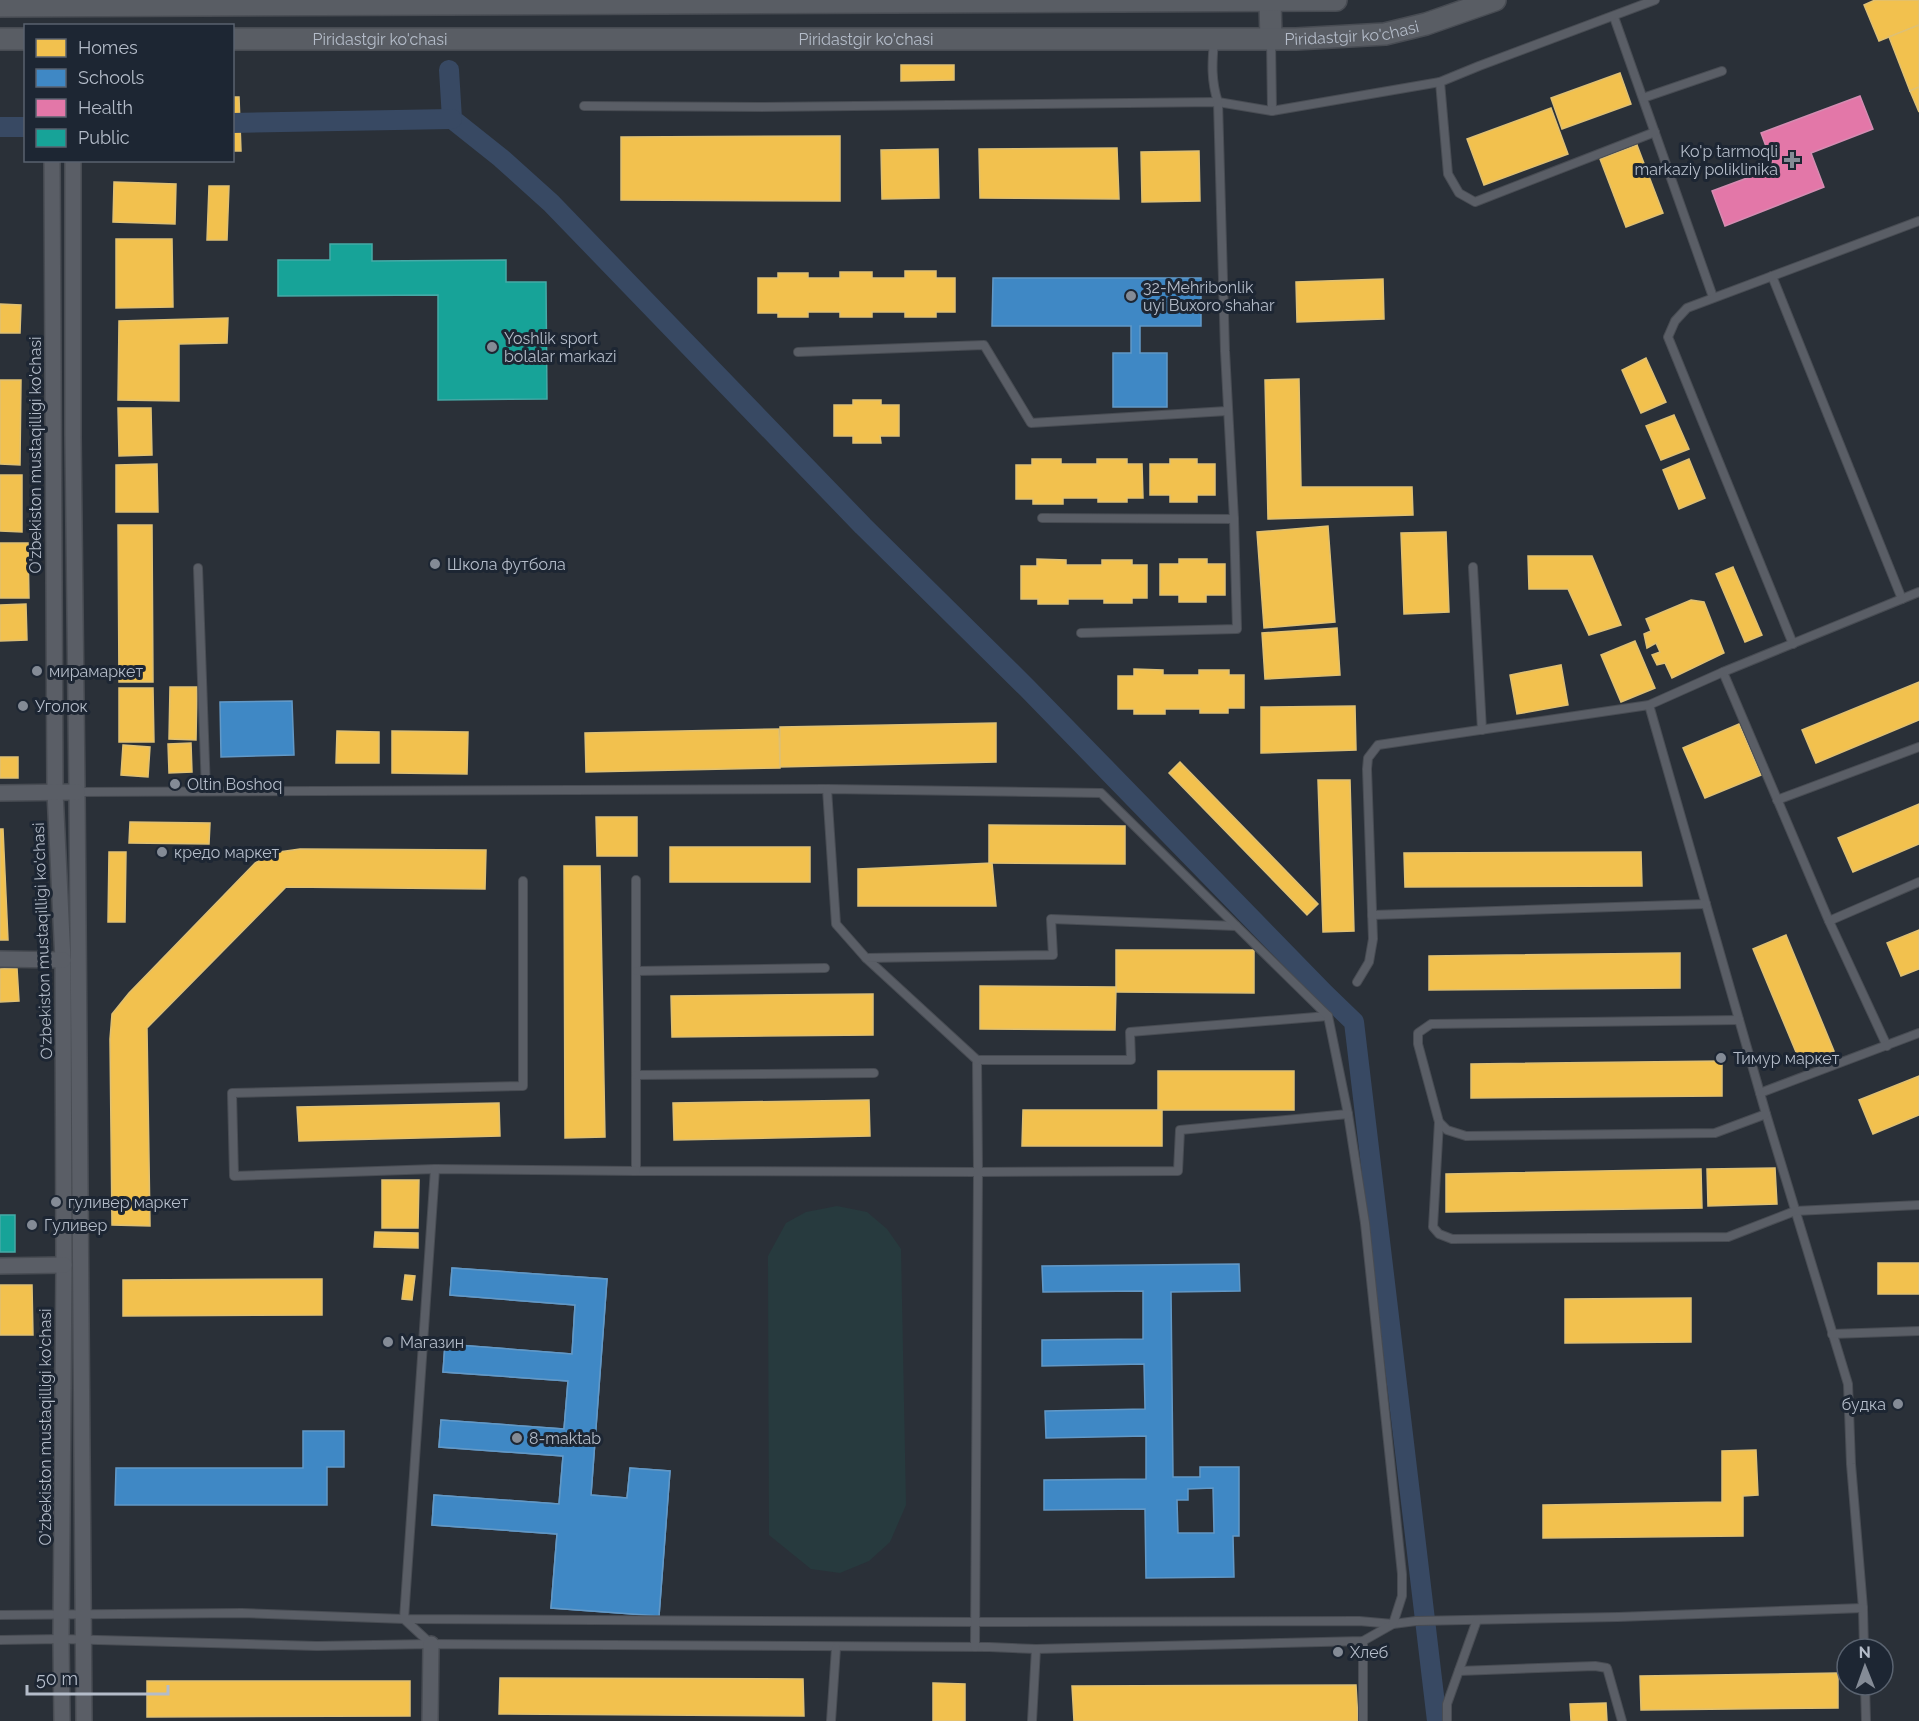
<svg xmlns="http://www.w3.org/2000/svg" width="1919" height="1721" font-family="Raleway,sans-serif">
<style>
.green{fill:#273a3e}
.homes{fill:#f2c14e;stroke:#dfc073;stroke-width:1.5}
.schools{fill:#3f88c5;stroke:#6298c6;stroke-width:1.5;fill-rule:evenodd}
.health{fill:#e377a8;stroke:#d58cb2;stroke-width:1.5}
.public{fill:#17a398;stroke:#46aaa7;stroke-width:1.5}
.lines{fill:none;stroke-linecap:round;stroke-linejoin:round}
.canal{stroke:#384963;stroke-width:20}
.lane-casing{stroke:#484c53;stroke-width:10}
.street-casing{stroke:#484c53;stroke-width:18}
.secondary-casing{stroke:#484c53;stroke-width:24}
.lane{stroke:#5a5e66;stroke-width:8}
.street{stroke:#5a5e66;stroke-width:15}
.secondary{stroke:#595d64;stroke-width:21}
.poi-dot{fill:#848b96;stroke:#1d2633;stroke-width:2}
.labels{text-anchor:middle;stroke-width:6;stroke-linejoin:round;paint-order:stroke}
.street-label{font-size:16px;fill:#b4bcc9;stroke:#1d2633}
.poi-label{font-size:16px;fill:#b4bcc9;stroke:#1d2633;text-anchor:start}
</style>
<rect width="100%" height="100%" fill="#2a3038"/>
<polygon class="green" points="837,1206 867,1212 887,1229 901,1249 906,1505 890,1542 869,1561 840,1573 811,1569 769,1535 768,1256 786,1223 806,1212"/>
<g class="homes">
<polygon points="1875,0 1919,0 1919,25 1879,41 1864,5"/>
<polygon points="1919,25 1919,87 1910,91 1889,37"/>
<polygon points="901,65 954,65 954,80 901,81"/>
<polygon points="1620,73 1631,104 1562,129 1551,98"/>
<polygon points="1919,87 1919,112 1910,91"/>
<polygon points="232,97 239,97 241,151 232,151"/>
<polygon points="1551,108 1568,154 1484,185 1467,139"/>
<polygon points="840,136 840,201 621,200 621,137"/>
<polygon points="1637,145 1663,213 1626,227 1600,159"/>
<polygon points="1117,148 1119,199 980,198 979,149"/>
<polygon points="938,149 939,198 882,199 881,150"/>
<polygon points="1199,151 1200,201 1142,202 1141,152"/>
<polygon points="114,182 176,184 175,224 113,222"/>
<polygon points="209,186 229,186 227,240 207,240"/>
<polygon points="116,239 172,239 173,307 116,308"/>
<polygon points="905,271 936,271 936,278 955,278 955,312 936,312 936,317 905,317 905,312 872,312 872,317 840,317 840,312 808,312 808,317 778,317 778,313 758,313 758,278 778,278 778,273 808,273 808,278 840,278 840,272 872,272 872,278 905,278"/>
<polygon points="1383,279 1384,319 1297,322 1296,282"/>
<polygon points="0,304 21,305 20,333 0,333"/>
<polygon points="228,318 227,343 179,344 179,401 118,400 119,321"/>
<polygon points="1646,358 1666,402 1641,413 1622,370"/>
<polygon points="1299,379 1301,487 1412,487 1413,515 1268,519 1265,380"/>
<polygon points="0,380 21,380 20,465 0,464"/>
<polygon points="853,400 881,400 881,405 899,405 899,436 880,436 881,443 853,443 853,436 834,436 834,405 853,405"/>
<polygon points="118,408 151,408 152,455 119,456"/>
<polygon points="1674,415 1689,449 1661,460 1646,426"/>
<polygon points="1032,459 1061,459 1061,464 1097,464 1097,459 1127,459 1127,464 1142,464 1143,498 1127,498 1127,502 1098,502 1098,498 1063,498 1063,504 1033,504 1033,499 1016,499 1016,465 1032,465"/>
<polygon points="1170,459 1197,459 1197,464 1215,464 1215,495 1197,495 1197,502 1170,502 1170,495 1150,495 1150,464 1170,464"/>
<polygon points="1689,459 1705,498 1679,509 1663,470"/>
<polygon points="157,464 158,512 116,512 116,465"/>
<polygon points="0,475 22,475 22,532 0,531"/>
<polygon points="118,525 152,525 153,682 119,682"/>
<polygon points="1328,526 1335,622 1264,628 1257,532"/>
<polygon points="1446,532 1449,612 1404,614 1401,533"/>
<polygon points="0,543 28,543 29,598 0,598"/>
<polygon points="1528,556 1592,556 1621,625 1589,635 1568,589 1529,589"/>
<polygon points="1037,559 1066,560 1066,565 1102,565 1102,560 1132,560 1132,565 1147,565 1147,598 1132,598 1132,603 1104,603 1104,599 1068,599 1068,604 1038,604 1038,599 1021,599 1021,566 1037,566"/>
<polygon points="1179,559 1207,559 1207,564 1225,564 1225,595 1206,595 1206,602 1179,602 1179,595 1160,595 1160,564 1179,564"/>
<polygon points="1733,567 1762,635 1745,642 1716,574"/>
<polygon points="1691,600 1704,602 1724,653 1672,678 1665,663 1657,665 1652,655 1660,652 1656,643 1647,648 1644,634 1651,631 1646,619"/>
<polygon points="26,604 27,640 0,641 0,605"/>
<polygon points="1337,628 1340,675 1265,679 1262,633"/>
<polygon points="1635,641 1655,688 1621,702 1601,655"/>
<polygon points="1561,665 1568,705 1517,714 1510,675"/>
<polygon points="1134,669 1163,670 1163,675 1199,675 1199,670 1229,670 1229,675 1244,675 1244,708 1228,708 1228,713 1200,713 1200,709 1165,709 1165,714 1134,714 1134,709 1118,709 1118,676 1134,676"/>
<polygon points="1919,682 1919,720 1816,763 1802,730"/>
<polygon points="170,687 197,687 196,740 169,739"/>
<polygon points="119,688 153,688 154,742 119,742"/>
<polygon points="1355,706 1356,750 1261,753 1261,707"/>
<polygon points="996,723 996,762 780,767 780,727"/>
<polygon points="1739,724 1761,775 1705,798 1683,748"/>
<polygon points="779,729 780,768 586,772 585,733"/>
<polygon points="337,731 379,732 379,763 336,763"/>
<polygon points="392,731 468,732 467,774 392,773"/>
<polygon points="191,743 192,772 169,773 168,744"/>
<polygon points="123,745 150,747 148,777 121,775"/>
<rect x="0" y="757" width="18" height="21"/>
<polygon points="1180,762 1318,904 1307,915 1169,773"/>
<polygon points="1318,780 1350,780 1354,931 1323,932"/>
<polygon points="1919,804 1919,844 1853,872 1838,838"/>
<polygon points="596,817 637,817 637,856 597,856"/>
<polygon points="130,822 210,823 209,844 129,843"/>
<polygon points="989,825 1125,826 1125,864 989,863"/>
<polygon points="0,829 3,829 8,940 0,940"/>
<rect x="670" y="847" width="140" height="35"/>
<polygon points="300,849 486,850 485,889 286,887 147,1028 150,1226 112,1225 110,1039 112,1014 129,993 255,863 272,853"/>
<polygon points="109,852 126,852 125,922 108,922"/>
<polygon points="1641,852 1642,886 1405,887 1404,853"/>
<polygon points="992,863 996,906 858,906 858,869"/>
<polygon points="564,866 600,866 605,1137 565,1138"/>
<polygon points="1919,930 1919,969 1901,976 1887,943"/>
<polygon points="1786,935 1834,1051 1801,1064 1753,949"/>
<polygon points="1116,950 1254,950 1254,993 1116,992"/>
<polygon points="1680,953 1680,988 1429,990 1429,956"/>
<polygon points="17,968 19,1001 0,1002 0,969"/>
<polygon points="980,986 1116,987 1115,1030 980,1029"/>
<polygon points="873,994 873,1035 672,1037 671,996"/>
<polygon points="1722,1061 1722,1096 1471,1098 1471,1064"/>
<rect x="1158" y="1071" width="136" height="39"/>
<polygon points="1919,1076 1919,1115 1873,1134 1859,1100"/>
<polygon points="869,1100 870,1136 674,1140 673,1103"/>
<polygon points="499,1103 500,1136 299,1141 297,1107"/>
<polygon points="1023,1110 1162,1110 1162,1146 1022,1146"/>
<polygon points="1775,1168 1777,1204 1708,1206 1707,1169"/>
<polygon points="1701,1169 1702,1208 1446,1212 1446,1174"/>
<polygon points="382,1180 419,1180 418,1228 382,1228"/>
<polygon points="375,1232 418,1233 418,1248 374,1247"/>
<rect x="1878" y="1263" width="41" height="31"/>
<polygon points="405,1275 415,1276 412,1300 402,1299"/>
<polygon points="322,1279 322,1315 123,1316 123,1280"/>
<polygon points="0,1285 32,1285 33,1335 0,1335"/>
<polygon points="1691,1298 1691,1342 1565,1343 1565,1299"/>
<polygon points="1756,1450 1758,1495 1743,1496 1743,1536 1543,1538 1543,1505 1722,1502 1722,1451"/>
<polygon points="1838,1673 1838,1708 1641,1710 1640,1676"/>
<polygon points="500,1678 803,1679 804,1716 499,1714"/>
<polygon points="147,1681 410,1681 410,1716 147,1717"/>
<polygon points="933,1683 965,1684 965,1721 933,1721"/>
<polygon points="1356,1685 1358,1721 1074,1721 1072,1686"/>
<polygon points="1606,1703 1607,1721 1571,1721 1570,1704"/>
</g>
<g class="schools">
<polygon points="993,278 1201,278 1201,326 1140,326 1140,353 1167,353 1167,407 1113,407 1113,353 1131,353 1131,326 992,326"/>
<polygon points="292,701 294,755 221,757 220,702"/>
<path d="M 1239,1264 L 1240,1291 L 1171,1292 L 1173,1477 L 1200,1477 L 1200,1467 L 1239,1467 L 1239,1536 L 1233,1536 L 1234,1577 L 1146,1578 L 1145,1509 L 1044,1510 L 1044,1480 L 1146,1479 L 1146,1436 L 1046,1438 L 1045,1411 L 1145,1409 L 1144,1364 L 1042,1366 L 1042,1340 L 1143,1339 L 1143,1291 L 1043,1292 L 1042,1266 ZM 1213,1488 L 1214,1533 L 1178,1533 L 1177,1500 L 1188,1500 L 1188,1489 Z"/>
<path d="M 452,1268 L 607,1279 L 591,1495 L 627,1498 L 630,1468 L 670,1471 L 659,1616 L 551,1608 L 557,1534 L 432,1525 L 434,1495 L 559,1504 L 563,1456 L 439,1447 L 441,1420 L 564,1429 L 568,1381 L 443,1372 L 445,1344 L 572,1354 L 575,1305 L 450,1295 ZM 589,1510 L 625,1513 L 619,1575 L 583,1572 Z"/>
<polygon points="452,1268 607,1279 591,1495 627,1498 630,1468 670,1471 659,1616 551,1608 557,1534 432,1525 434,1495 559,1504 563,1456 439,1447 441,1420 564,1429 568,1381 443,1372 445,1344 572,1354 575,1305 450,1295"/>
<polygon points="303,1431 344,1431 344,1467 327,1467 327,1505 115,1505 116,1468 303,1468"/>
</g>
<polygon class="health" points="1860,96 1873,129 1811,153 1824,187 1725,226 1712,191 1774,168 1761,133"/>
<g class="public">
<polygon points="330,244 372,244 372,261 506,260 506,282 546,282 547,399 438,400 438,295 278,296 278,260 330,260"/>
<rect x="0" y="1215" width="15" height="37"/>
</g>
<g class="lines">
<g class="canal">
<polyline points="449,70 452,119 501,158 551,203 863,526 1027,688 1325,994 1354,1022 1437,1721"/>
<polyline points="232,123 452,119"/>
<polyline points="0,127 26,127"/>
</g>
<g class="lane-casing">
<g id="lane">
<polyline points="1614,17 1713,297"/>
<polyline points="1271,40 1272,111"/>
<polyline points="1440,82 1448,174 1459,193 1475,202 1655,132"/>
<polyline points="1643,98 1722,71"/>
<polyline points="584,106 762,107 1218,102 1272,111 1440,82 1479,66 1655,0"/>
<polyline points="1772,276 1902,599"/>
<polyline points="798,352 984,345 1031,423 1227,411"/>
<polyline points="1042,518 1234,519"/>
<polyline points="1473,567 1482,730"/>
<polyline points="198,568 206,791"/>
<path d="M 1081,633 L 1237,629 L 1234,519 L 1225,351 L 1218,102 C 1211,81 1212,63 1214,41"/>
<polyline points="1793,644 1668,337 1675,321 1687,308 1919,221"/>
<polyline points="1723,672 1829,921 1887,1046"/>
<polyline points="1649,705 1766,1114 1848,1384 1851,1464 1863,1608 1864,1649"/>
<polyline points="77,792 827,789"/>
<polyline points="1777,800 1919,747"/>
<polyline points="636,880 636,1171 978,1172 977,1060 1131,1060 1130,1032 1328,1016"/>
<polyline points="523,881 523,1086 232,1093 234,1176 435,1169 636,1171"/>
<polyline points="1372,915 1706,904"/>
<polyline points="1829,921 1919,882"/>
<polyline points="637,971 825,968"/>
<polyline points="1357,982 1369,962 1373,939 1367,769 1368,758 1378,745 1649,705 1723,672 1919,592"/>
<polyline points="1739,1020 1431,1024 1418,1033 1418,1044 1439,1122 1447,1130 1466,1136 1715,1133 1766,1114"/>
<polyline points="977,1060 866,958 1053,955 1051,919 1236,926"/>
<polyline points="636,1075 874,1073"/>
<polyline points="1760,1093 1919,1033"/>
<polyline points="1439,1122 1433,1227 1439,1234 1452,1239 1728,1237 1795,1211 1919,1205"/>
<polyline points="1832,1334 1919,1331"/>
<polyline points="0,1615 242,1613 404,1619 975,1622 1359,1621 1393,1624 1416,1621 1618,1617 1863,1608"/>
<polyline points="0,1640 61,1639 317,1646 431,1644 989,1647 1036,1649 1363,1641 1393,1624 1402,1596 1402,1574 1365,1223 1348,1114 1328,1016 1101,793 827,789 836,924 866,958"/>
<polyline points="1363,1641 1363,1721"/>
<polyline points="431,1644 404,1619 435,1169"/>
<polyline points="975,1647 978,1172 1178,1171 1180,1130 1348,1114"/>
<polyline points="1459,1671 1595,1666 1607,1668 1622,1721"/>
<polyline points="1865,1685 1866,1721"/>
<polyline points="831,1721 836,1648"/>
<polyline points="1032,1721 1036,1649"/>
<polyline points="1447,1721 1447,1704 1477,1620"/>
</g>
</g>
<g class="street-casing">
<g id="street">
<polyline points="52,160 55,792 63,960 64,1265 61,1639 62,1721"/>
<polyline points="73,160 73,436 77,792 84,1721"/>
<polyline points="0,793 77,792"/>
<polyline points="0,959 63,960"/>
<polyline points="0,1266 64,1265"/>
<polyline points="430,1721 431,1644"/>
</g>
</g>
<g class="secondary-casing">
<g id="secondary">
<polyline points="1270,1 1271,39"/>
<polyline points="0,6 1336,0"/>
<polyline points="0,39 26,39"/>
<path id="s1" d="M 232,39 L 1296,39 L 1385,34 L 1426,24 L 1495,0"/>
</g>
</g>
<use href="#lane" class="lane"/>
<use href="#street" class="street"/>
<use href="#secondary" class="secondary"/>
</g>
<g class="poi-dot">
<path d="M1789 151h6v6h6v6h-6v6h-6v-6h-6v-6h6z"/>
<circle cx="1131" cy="296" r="6"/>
<circle cx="492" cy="347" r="6"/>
<circle cx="435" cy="564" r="6"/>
<circle cx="37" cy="671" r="6"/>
<circle cx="23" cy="706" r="6"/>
<circle cx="175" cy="784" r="6"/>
<circle cx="162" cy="852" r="6"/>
<circle cx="1721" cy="1058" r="6"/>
<circle cx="56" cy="1202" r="6"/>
<circle cx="32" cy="1225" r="6"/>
<circle cx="388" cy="1342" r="6"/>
<circle cx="1898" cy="1404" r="6"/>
<circle cx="517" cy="1438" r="6"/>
<circle cx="1338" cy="1652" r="6"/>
</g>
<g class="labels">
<g class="street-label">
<text dy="6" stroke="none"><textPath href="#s1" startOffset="1120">Piridastgir ko'chasi</textPath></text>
<text dy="6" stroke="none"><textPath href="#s1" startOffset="148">Piridastgir ko'chasi</textPath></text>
<text dy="6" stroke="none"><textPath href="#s1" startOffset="634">Piridastgir ko'chasi</textPath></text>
<text transform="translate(35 455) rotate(-90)" y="6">O'zbekiston mustaqilligi ko'chasi</text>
<text transform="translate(42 941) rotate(-92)" y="6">O'zbekiston mustaqilligi ko'chasi</text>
<text transform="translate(45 1427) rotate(-90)" y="6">O'zbekiston mustaqilligi ko'chasi</text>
</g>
<g class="poi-label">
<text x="1778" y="157" text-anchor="end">Ko'p tarmoqli<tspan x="1778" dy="18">markaziy poliklinika</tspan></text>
<text x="1143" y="293">32-Mehribonlik<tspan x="1143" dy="18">uyi Buxoro shahar</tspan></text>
<text x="504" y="344">Yoshlik sport<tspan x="504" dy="18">bolalar markazi</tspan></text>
<text x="447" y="570">Школа футбола</text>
<text x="49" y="677">мирамаркет</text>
<text x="35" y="712">Уголок</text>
<text x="187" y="790">Oltin Boshoq</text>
<text x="174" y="858">кредо маркет</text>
<text x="1733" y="1064">Тимур маркет</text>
<text x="68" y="1208">гуливер маркет</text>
<text x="44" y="1231">Гуливер</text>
<text x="400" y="1348">Магазин</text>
<text x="1886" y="1410" text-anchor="end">будка</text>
<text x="529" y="1444">8-maktab</text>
<text x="1350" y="1658">Хлеб</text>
</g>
</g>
<rect x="24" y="24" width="210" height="138" fill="#1d2633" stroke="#59626f" stroke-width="1.5"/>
<rect x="36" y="39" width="30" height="18" fill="#f2c14e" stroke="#59626f" stroke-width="1.5"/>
<text x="78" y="54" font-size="18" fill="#b4bcc9">Homes</text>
<rect x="36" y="69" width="30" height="18" fill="#3f88c5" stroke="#59626f" stroke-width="1.5"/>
<text x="78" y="84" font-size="18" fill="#b4bcc9">Schools</text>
<rect x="36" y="99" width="30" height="18" fill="#e377a8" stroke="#59626f" stroke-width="1.5"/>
<text x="78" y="114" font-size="18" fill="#b4bcc9">Health</text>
<rect x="36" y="129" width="30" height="18" fill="#17a398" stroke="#59626f" stroke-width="1.5"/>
<text x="78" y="144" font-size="18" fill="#b4bcc9">Public</text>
<g transform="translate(1865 1667) rotate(359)"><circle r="28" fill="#1d2633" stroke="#59626f" stroke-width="1.5"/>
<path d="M0-4.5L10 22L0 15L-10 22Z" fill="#848b96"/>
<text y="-9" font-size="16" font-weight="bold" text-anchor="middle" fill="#b4bcc9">N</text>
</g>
<path d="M27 1685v9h141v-9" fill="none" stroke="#b4bcc9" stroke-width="3"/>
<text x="36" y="1685" font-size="18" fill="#b4bcc9" stroke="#1d2633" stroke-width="4.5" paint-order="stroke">50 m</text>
</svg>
